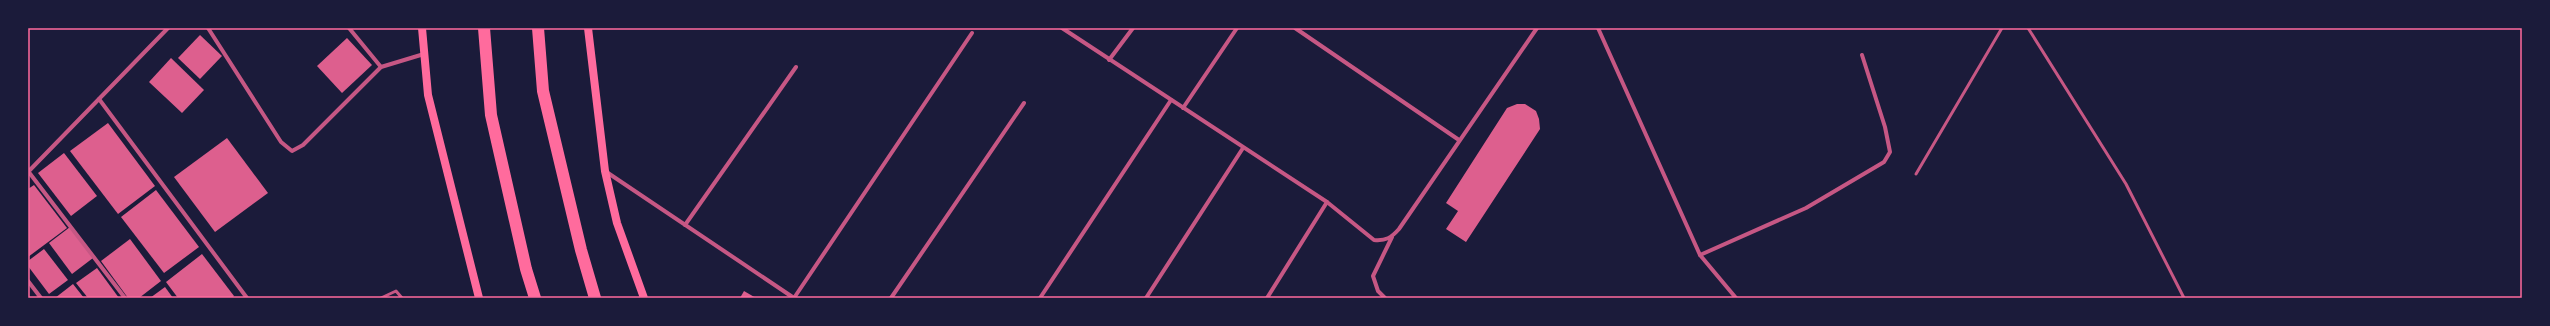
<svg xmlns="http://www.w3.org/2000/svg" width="2550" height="326" font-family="'Times New Roman',serif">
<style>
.building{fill:#dd5f8e}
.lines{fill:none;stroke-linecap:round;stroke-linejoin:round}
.service{stroke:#c65784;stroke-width:3}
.minor{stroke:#c65784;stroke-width:4}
.secondary{stroke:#ff6b9d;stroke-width:8}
.motorway{stroke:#ff6b9d;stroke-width:12}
.neatline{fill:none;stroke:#ff6b9d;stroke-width:1.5}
</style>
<rect width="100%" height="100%" fill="#1b1b3a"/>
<g class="building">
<polygon points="200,35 222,56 200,79 178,58"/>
<polygon points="347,38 372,65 342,93 317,66"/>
<polygon points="171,58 204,90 182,113 149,82"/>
<polygon points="1517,104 1525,104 1536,111 1539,119 1540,129 1466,242 1446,229 1458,211 1446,203 1507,108"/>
<polygon points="108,123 155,186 118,214 70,151"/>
<polygon points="227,138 268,193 215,232 174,177"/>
<polygon points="64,153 97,196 71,216 38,173"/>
<polygon points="34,185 67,228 28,257 28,189"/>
<polygon points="156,190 199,247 164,273 121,217"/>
<polygon points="70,227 93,258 72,274 49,243"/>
<polygon points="130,239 161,281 139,298 128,298 101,261"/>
<polygon points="44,249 68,280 49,294 28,266 28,261"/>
<polygon points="202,254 234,296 232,298 178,298 166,282"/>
<polygon points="97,268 119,298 88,298 76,283"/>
<polygon points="73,284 84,298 55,298"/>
<polygon points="165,287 173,298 150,298"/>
<polygon points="744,291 756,298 740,298"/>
</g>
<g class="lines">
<g class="service">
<polyline points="2028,28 2126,184 2184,298"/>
<polyline points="1916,174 2002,28"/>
<polyline points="381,298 396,291 402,298"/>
</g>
<g class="minor">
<polyline points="208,28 281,142 292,151 303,145 381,67 424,54"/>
<polyline points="349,28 381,67"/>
<path d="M 1062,28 L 1327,202 L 1374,240 C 1386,241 1391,238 1399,229 L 1537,28"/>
<polyline points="1295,28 1459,140"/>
<polyline points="1598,28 1700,255 1736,298"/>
<polyline points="1109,60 1133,28"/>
<polyline points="99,99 247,298"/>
<polyline points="1183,108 1237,28"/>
<polyline points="28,171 125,298"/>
<polyline points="605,171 794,298 972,33"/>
<polyline points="28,172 168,28"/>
<polyline points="685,225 796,67"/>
<polyline points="1700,255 1806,208 1884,162 1890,152 1885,127 1862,55"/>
<polyline points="28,281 41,298"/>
<polyline points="891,298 1024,103"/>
<polyline points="1040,298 1171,100"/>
<polyline points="1146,298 1243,148"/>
<polyline points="1267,298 1327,202"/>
<polyline points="1385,298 1378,291 1373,276 1392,237"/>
</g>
<g class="secondary">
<polyline points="422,28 428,95 479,298"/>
<polyline points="588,28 605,171 617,223 644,298"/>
</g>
<g class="motorway">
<polyline points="484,28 491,115 526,269 535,298"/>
<polyline points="538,28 543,91 581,250 595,298"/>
</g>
</g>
<rect width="2550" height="326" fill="none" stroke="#1b1b3a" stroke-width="58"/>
<rect x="29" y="29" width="2492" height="268" class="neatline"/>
</svg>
